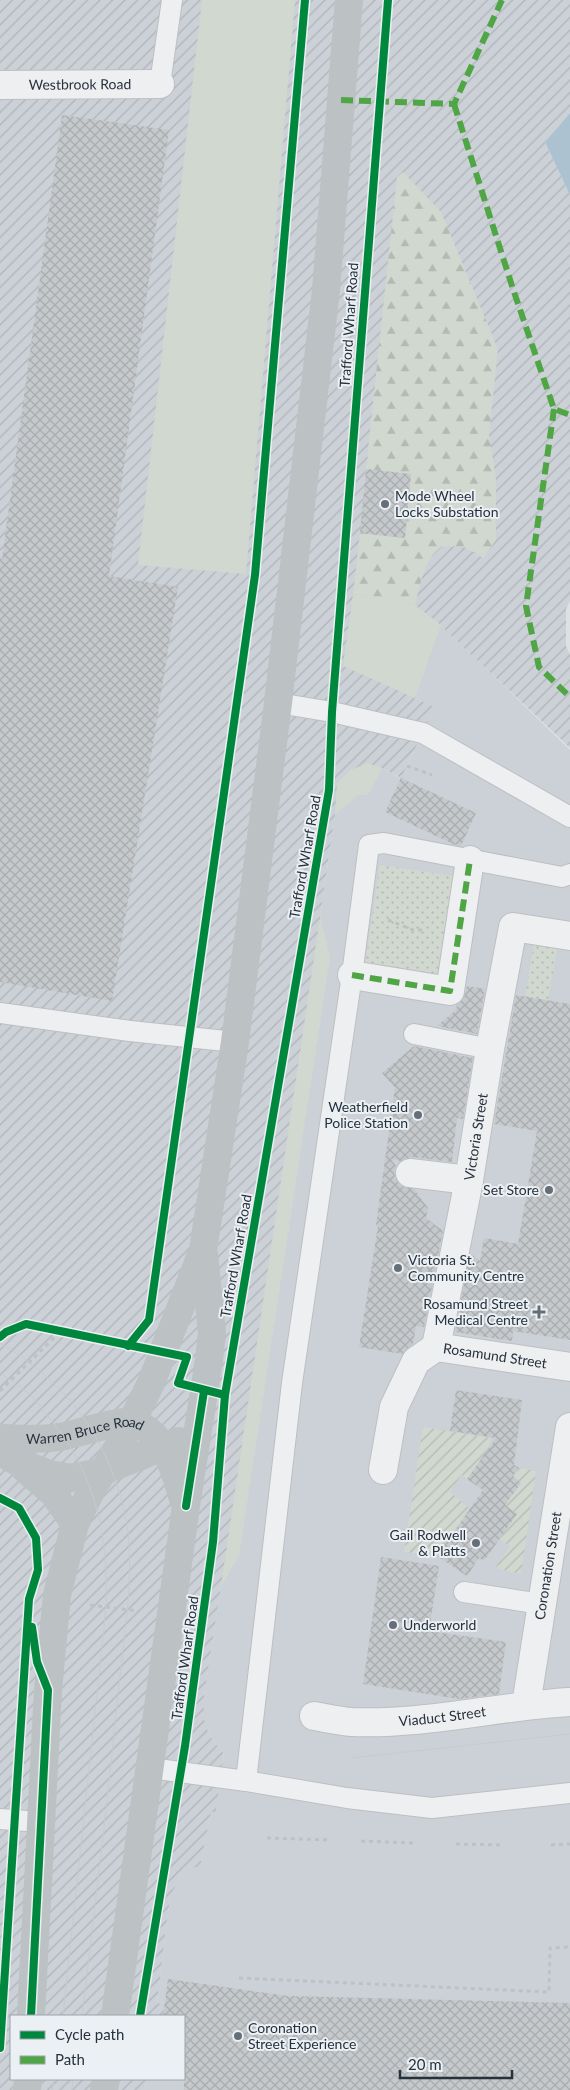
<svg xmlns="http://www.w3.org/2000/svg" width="570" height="2090" font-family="Lato,sans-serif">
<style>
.built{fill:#ccd1d7}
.industrial{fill:url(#industrial-furrows)}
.grass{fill:#d0d8cf}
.forest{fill:url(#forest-firs)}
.park{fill:url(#park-dots)}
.garden{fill:url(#garden-furrows)}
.water{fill:#acc2d0}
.building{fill:url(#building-cross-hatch)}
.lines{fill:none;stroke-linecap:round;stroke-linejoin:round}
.lane-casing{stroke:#bdbfc2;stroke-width:22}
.street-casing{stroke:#bdbfc2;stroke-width:30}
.path{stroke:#bec1c4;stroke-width:3;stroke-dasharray:4 4;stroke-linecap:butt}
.lane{stroke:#eeeff1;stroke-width:20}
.street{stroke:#eeeff1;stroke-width:28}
.secondary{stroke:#bcc1c4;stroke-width:28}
.tram{stroke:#c8cacc;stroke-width:1}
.quiet{stroke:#50a545;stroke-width:6;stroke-dasharray:12 6;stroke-linecap:butt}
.cycleway-casing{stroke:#ebf0f4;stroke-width:11}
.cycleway{stroke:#00873e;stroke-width:8}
.poi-dot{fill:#666f77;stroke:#ebf0f4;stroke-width:2}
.labels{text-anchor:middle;stroke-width:4;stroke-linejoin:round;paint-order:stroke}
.street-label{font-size:14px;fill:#26313c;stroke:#ebf0f4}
.poi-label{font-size:14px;fill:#26313c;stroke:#ebf0f4;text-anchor:start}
</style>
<defs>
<pattern id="industrial-furrows" width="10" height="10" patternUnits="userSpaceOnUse" patternTransform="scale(1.25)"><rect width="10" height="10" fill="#ccd1d7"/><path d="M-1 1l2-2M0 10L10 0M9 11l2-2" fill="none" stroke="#afb4b9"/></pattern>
<pattern id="forest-firs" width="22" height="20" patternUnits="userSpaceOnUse" patternTransform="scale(1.25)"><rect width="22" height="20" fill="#d0d8cf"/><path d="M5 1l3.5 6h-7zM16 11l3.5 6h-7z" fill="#b2bab3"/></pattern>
<pattern id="park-dots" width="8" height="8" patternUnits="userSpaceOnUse" patternTransform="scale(1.25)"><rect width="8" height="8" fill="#d0d8cf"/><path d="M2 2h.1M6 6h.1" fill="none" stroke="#b2bab3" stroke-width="1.8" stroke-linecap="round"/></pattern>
<pattern id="garden-furrows" width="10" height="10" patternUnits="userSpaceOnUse" patternTransform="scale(1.25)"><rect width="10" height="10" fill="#d0d8cf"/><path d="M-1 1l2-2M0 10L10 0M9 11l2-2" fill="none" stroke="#b2bab3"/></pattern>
<pattern id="building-cross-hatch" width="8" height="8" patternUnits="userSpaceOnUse" patternTransform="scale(1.25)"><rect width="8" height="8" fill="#c6c9cc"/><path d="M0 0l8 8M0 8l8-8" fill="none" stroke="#aaadb0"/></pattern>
</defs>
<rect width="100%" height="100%" fill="#dee1e4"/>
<polygon class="built" points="441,625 570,750 570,2090 145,2090 147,2079 184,2079 184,2063 192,2009 157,2003 160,1978 170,1898 184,1867 200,1867 211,1812 216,1812 224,1754 209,1735 204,1719 204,1696 221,1586 239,1556 330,957 320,917 335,815 358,795 368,795 382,768 400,778 407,766 435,707 415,698"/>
<polygon class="industrial" points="0,0 570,0 570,113 545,142 570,195 570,601 566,609 566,646 570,655 570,748 441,626 415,698 435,707 401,778 382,768 368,795 358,795 335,815 320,917 330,957 239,1556 221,1586 204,1696 204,1719 209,1735 224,1754 216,1812 211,1812 200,1867 184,1867 170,1898 160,1978 157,2003 192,2009 185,2064 184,2016 11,2016 11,2079 147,2079 145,2090 0,2090"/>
<g class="grass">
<polygon points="202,0 295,0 246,574 138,565"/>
<polygon points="353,594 415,605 441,625 415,698 343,666"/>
<polygon points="367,763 382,768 368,795 358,795 335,815 337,783 351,770"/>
<polygon points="320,917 330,957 239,1556 221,1586"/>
</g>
<path class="forest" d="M 403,172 L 441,212 L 498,349 L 489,435 L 496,478 L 496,540 L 483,558 L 464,547 L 442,546 C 423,561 421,583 415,605 L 353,594 L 360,533 L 404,538 L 366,469 L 397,177 Z"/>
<g class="park">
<polygon points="380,865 453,876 437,976 365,964"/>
<polygon points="544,941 558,944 548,1001 525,996 534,945"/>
</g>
<g class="garden">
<polygon points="423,1427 491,1438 489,1448 467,1479 462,1474 450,1492 470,1509 437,1556 404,1552"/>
<polygon points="519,1468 536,1471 521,1574 495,1568 510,1546 499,1539 502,1504 511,1491 514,1493 521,1483 513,1476"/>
</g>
<polygon class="water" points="570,113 570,195 545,142"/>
<g class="building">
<polygon points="62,115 169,130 109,576 178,587 112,1001 0,982 0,558 2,559"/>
<polygon points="366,469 411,474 405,538 360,533"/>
<polygon points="401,778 476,813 461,846 453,844 385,812"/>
<polygon points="467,986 485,989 477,1034 437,1026 456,1010 457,1005 462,1000 465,994"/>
<polygon points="516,995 570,1004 570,1340 513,1331 512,1341 455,1332 470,1253 480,1261 484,1238 518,1244 537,1131 494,1124"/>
<polygon points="414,1046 473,1058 463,1119 457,1118 452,1162 412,1157 401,1161 391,1159 396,1166 394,1172 396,1180 401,1186 414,1189 428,1208 426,1218 443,1231 424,1327 416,1326 413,1344 402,1354 359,1347 378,1226 376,1225 395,1088 382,1073"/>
<polygon points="456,1390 522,1400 514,1465 519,1468 513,1476 521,1483 505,1505 517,1514 484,1561 479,1558 467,1576 437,1556 483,1490 467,1479 496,1438 450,1431"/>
<polygon points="381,1557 439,1566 429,1631 506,1642 499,1694 459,1699 363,1684"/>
<polygon points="168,1979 288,1996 570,2003 570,2090 184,2090 184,2016 163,2016"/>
</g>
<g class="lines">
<g class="lane-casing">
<g id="lane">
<polyline points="160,84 172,0"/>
<polyline points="278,703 332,712 423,733 570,817"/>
<polyline points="0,1013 130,1031 235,1042"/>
<polyline points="414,1034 490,1049"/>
<polyline points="464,1592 541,1604"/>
<polyline points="150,1768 246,1781 347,1798 432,1808 570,1793"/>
<polyline points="246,1781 292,1383 352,975 369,845 384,843 562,877 570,874"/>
<polyline points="0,1819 40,1822"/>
</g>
</g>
<g class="street-casing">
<g id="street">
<path id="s1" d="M 0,85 L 160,84"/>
<polyline points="352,975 450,991 470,860"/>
<polyline points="410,1173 469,1180"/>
<path id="s2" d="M 436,1347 L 469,1180 L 490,1049 L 513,927 L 570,936"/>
<path id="s3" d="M 383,1470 L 394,1407 L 416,1361 L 436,1347 L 570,1367"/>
<path id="s4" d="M 526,1705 L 570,1427"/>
<path id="s5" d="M 314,1716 C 326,1718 339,1721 352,1722 C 425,1725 497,1706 570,1702"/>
</g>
</g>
<g class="path">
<polyline points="407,766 432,775"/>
<polyline points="388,920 413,930 425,930"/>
<polyline points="0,1391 60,1332 131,1346"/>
<polyline points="90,1605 138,1611"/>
<polyline points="267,1838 331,1840"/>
<polyline points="361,1841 413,1843"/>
<polyline points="456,1844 503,1845"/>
<polyline points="551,1845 570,1844"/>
<polyline points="239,1978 549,1992 550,1948 570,1947"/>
</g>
<use href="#lane" class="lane"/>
<use href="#street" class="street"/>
<g class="secondary">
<path id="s6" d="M 0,1438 C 22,1439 43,1440 65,1436 C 79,1433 120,1420 132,1422 C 137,1423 146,1428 149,1431 C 169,1447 177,1479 184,1502"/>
<polyline points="0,1452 16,1461 49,1474 71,1478 101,1472 178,1441"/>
<polyline points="25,1469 53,1493 75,1524"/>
<polyline points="31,2016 48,1690 57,1595 75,1524 92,1489 123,1439 151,1383 203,1250 235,1042 278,703 326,290 349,0"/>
<polyline points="115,2016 186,1506 209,1360 212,1333 204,1254"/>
<polyline points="27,2090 28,2079"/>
<polyline points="104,2090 106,2079"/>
</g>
<g class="tram">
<path d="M 0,1343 C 66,1382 106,1435 124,1510 C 137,1563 124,1632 119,1686 C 108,1797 95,1906 82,2016"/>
<path d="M 0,1373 C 9,1380 20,1386 28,1393 C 36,1399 42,1409 48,1416 C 97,1474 111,1543 105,1617 L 63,2016"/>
<polyline points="351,1758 570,1734"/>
<polyline points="52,2090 54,2079"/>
<polyline points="72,2090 73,2079"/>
</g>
<g class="quiet">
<polyline points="341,100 454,104 502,0"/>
<polyline points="454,104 513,289 554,409 570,415"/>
<polyline points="554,409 526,606 539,667 570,697"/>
<polyline points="352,975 450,991 470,860"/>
</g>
<g class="cycleway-casing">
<g id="cycleway">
<polyline points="0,1337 6,1332 26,1324 187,1357 178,1383 225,1395"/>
<polyline points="128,1346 149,1320 255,575 305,0"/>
<polyline points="0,1498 19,1508 36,1538 38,1570 29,1599 0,2048"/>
<polyline points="186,1506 204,1391"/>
<polyline points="31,2016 48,1690 37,1662 32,1627"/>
<polyline points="140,2016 185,1746 213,1542 225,1395 329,790 332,712 388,0"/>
</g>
</g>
<use href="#cycleway" class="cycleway"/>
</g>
<g class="poi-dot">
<circle cx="385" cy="504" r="5"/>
<circle cx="418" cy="1115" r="5"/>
<circle cx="549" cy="1190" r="5"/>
<circle cx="398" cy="1268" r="5"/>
<path d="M536.5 1304.5h5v5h5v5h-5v5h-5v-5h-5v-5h5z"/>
<circle cx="476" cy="1543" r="5"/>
<circle cx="393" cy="1625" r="5"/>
<circle cx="238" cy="2036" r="5"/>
</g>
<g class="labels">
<g class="street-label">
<text dy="5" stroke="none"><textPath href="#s1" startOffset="80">Westbrook Road</textPath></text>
<text transform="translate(349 325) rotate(-86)" y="5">Trafford Wharf Road</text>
<text transform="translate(305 857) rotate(-80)" y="5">Trafford Wharf Road</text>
<text dy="5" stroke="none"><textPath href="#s2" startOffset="214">Victoria Street</textPath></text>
<text transform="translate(236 1256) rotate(-80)" y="5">Trafford Wharf Road</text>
<text dy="5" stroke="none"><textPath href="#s3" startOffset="199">Rosamund Street</textPath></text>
<text dy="5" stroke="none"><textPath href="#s6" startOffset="86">Warren Bruce Road</textPath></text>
<text dy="5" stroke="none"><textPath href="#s4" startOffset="141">Coronation Street</textPath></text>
<text transform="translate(185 1658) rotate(-82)" y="5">Trafford Wharf Road</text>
<text dy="5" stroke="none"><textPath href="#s5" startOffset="129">Viaduct Street</textPath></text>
</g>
<g class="poi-label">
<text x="395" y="501">Mode Wheel<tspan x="395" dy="16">Locks Substation</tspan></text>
<text x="408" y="1112" text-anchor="end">Weatherfield<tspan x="408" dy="16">Police Station</tspan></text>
<text x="539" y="1195" text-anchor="end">Set Store</text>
<text x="408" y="1265">Victoria St.<tspan x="408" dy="16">Community Centre</tspan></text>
<text x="528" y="1309" text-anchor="end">Rosamund Street<tspan x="528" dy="16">Medical Centre</tspan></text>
<text x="466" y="1540" text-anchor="end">Gail Rodwell<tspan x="466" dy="16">&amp; Platts</tspan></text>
<text x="403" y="1630">Underworld</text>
<text x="248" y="2033">Coronation<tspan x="248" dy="16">Street Experience</tspan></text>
</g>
</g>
<rect x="10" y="2015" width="175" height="65" fill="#ebf0f4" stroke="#9ca4aa"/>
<rect x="20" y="2031" width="25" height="8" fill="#00873e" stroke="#9ca4aa"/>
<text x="55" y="2040" font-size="15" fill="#26313c">Cycle path</text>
<rect x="20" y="2056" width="25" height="8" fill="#50a545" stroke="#9ca4aa"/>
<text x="55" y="2065" font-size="15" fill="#26313c">Path</text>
<path d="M400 2070v8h112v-8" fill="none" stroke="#26313c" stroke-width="2.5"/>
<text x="408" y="2070" font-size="15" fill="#26313c" stroke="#ebf0f4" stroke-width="4" paint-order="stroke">20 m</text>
</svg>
